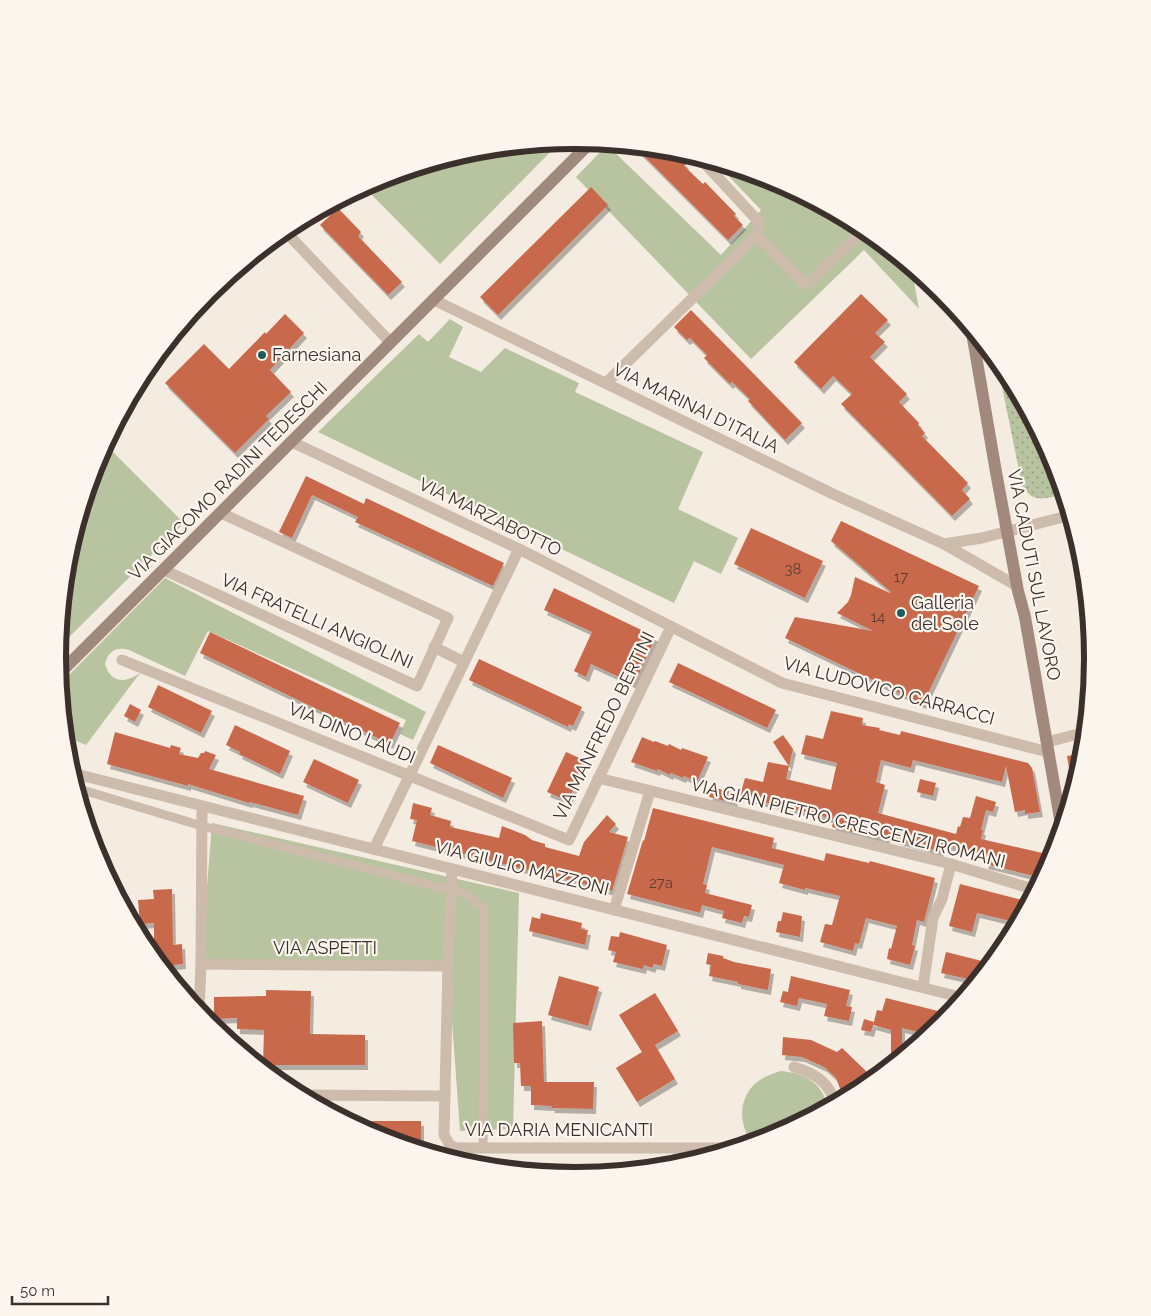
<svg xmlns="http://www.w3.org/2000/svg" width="1151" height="1316" font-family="Raleway,sans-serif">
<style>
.grass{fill:#b8c4a0}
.park{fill:url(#park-dots)}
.building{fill:#c8694b;filter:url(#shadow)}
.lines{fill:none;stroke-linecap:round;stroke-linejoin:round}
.pedestrian{stroke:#cdbbac;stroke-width:9}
.minor{stroke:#cdbbac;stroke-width:11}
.secondary{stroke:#a18a7d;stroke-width:12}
.poi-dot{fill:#1f5a5e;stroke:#fbf5ee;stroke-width:2}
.labels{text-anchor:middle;stroke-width:4.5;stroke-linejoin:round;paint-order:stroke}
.number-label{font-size:15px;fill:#5e3e33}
.poi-label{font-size:18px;fill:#3b302b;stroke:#fbf5ee;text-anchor:start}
.street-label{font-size:18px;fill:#3b302b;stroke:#fbf5ee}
.rim{fill:none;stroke:#3b302b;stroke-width:6}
</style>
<defs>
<pattern id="park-dots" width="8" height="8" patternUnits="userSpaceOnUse" patternTransform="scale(1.25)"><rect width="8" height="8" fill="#b8c4a0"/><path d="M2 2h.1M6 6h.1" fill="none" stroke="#97a083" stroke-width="1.8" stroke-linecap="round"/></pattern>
<filter id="shadow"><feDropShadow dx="3" dy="5" stdDeviation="0" flood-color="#0004"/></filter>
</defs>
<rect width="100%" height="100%" fill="#f4ebe1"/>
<g class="grass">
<polygon points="561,141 440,264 364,187 378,179 475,150"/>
<polygon points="607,145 721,255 761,210 717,164 718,163 774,180 864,227 911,266 919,309 864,250 751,359 576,177"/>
<polygon points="450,319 463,327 449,357 481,372 505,348 579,383 575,392 703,452 678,509 738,538 721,574 694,561 674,603 318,432 419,334 428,342"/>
<polygon points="105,444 184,523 59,647 68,557 97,460"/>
<path d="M 165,578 L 426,712 L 413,740 L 400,734 L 406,720 L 208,631 L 185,676 L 129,650 C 116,646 108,651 105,664 C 111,683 124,684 140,673 L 86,745 L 65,736 L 60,684 Z"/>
<polygon points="212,823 519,893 513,1129 460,1131 448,966 201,964"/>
<path d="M 781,1071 C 805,1073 823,1083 828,1108 L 773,1137 L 753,1143 C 738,1126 738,1098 756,1083 C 764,1076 772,1074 781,1071 Z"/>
</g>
<path class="park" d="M 996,357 L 1006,370 L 1054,460 L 1064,494 C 1046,498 1033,505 1022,485 Z"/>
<g class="building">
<polygon points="634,146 672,150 686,164 684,166 703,184 705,182 736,214 734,216 743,225 728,240"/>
<polygon points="591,187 608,205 498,315 480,297"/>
<polygon points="338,208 361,232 358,236 402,282 388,295 320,225"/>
<polygon points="861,294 888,320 875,333 885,342 870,357 907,394 899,402 919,423 918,425 925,433 922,436 968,483 962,490 970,499 952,516 841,404 852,394 833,376 821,389 794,362"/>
<polygon points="691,310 802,423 785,440 748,401 750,399 732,382 730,384 704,358 707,355 690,338 687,340 674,327"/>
<polygon points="285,314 304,333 270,370 291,392 266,416 269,419 235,453 165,383 204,344 229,369 265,332 266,334"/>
<polygon points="306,476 364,504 366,498 504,563 493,586 355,522 358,517 312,495 292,538 279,532"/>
<polygon points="841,521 979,586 923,704 785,638 795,617 873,631 837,613 848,602 851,595 855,577 890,593 891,592 831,541"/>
<polygon points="751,528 823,561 805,598 734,564"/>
<polygon points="554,588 656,637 634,684 591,664 586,677 574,671 592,632 544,610"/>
<polygon points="210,632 400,723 390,744 200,653"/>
<polygon points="479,659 582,707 573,726 569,724 568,727 469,680"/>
<polygon points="678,663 776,710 767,728 669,682"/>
<polygon points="158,685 212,711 201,733 148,707"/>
<polygon points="130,704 141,710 135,722 124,716"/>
<polygon points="831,711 863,718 862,725 880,728 879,730 900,735 901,731 1028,763 1032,768 1040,812 1025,814 1025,810 1015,812 1006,766 1002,782 913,760 911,768 881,760 876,782 885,785 878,813 956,834 958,826 960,827 963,817 970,818 976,796 996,802 993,812 986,810 981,830 983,830 981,839 1047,854 1046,864 1049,865 1042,878 985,864 987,856 962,849 943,844 941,852 887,837 886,839 852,830 852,832 832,827 834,819 740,796 745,778 763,782 768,762 789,766 786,779 831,790 837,763 801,754 806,735 823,739"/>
<polygon points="235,725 290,751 280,774 239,754 240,752 226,745"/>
<polygon points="115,732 170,748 171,745 181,748 179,754 198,758 201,753 204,753 205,751 216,755 209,769 304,796 298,815 250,802 249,803 188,784 188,786 107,764"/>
<polygon points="783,735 793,749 789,766 773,742"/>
<polygon points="642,737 654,742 655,741 668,746 669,744 681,750 682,748 708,757 697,782 684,776 683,778 671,773 670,775 658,769 657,771 631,762"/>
<polygon points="438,745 512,778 503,798 430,763"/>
<polygon points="566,752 586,761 568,801 547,792"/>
<polygon points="1084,753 1083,759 1073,793 1067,756"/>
<polygon points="314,759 359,780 348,803 303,782"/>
<polygon points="920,779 936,783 933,796 917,792"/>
<polygon points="715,786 719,789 736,793 734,803 709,797 711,790"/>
<polygon points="413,803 432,808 430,815 451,821 450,827 499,838 502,826 525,835 532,840 545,844 545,847 579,856 584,842 607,815 616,824 609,832 628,837 612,891 412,841 417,820 410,819"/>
<polygon points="653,808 774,838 772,848 824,861 826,853 869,863 870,861 935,878 924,922 917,920 912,945 915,946 910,965 887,959 889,948 891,949 897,926 866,918 859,944 855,943 853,951 820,942 825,924 832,925 840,896 805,888 805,890 779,883 784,865 712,847 703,884 707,885 705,893 752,905 749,917 744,916 742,923 722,918 724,911 702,905 700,913 627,894 643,840 644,841"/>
<polygon points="960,884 1030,902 1019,923 977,913 972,932 949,926"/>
<polygon points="172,889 173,945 182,944 183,964 174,965 175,983 153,955 152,946 154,946 154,923 140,924 138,900 154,899 153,890"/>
<polygon points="783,912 802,916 800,937 776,932 778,921 781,921"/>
<polygon points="541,913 582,923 581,929 588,930 585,945 529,931 532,917 540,919"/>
<polygon points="620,932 667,945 662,966 654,964 652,968 644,965 643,969 613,962 616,952 608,950 611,936 619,937"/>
<polygon points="946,952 982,961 977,981 941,973"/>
<polygon points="708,953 723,956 723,958 734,962 771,969 768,990 738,984 738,982 709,976 711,965 706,964"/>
<polygon points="559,976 599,987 588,1026 548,1015"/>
<polygon points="791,976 850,990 846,1006 852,1007 849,1021 824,1016 827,1004 799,998 797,1006 780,1002 783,991 788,992"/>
<polygon points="266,990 311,991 310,1034 365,1035 365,1065 263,1065 264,1030 237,1029 237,1018 214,1019 214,997 266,996"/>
<polygon points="655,993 678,1031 655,1045 675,1079 637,1102 616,1068 642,1052 619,1015"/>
<polygon points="886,998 950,1014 942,1024 929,1035 902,1028 902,1057 891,1066 891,1030 873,1025 877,1010 882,1011"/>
<polygon points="864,1019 874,1022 871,1032 861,1030"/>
<polygon points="542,1021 544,1082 594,1082 593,1109 551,1108 552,1106 531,1105 531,1086 521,1086 520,1063 514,1063 513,1023"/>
<polygon points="783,1037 811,1040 837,1052 842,1048 866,1071 868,1085 844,1099 836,1078 824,1067 802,1057 782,1055"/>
<polygon points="349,1121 421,1121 421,1150 377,1136"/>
</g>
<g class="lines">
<polyline class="pedestrian" points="76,788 202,826 466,894 484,908 483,1147"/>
<g class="minor">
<polyline points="698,156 759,222 757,235"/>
<polyline points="284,230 391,343"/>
<polyline points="757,235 806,285 865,229"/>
<polyline points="208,293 211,290"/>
<polyline points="434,300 833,494 944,544 1017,586"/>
<polyline points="606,383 757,235"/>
<polyline points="292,442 519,549 782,683 1048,752"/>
<polyline points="944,544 982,538 1071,515"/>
<polyline points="164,570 417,686 448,618 221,513"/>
<polyline points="434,647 464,662"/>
<polyline points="122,660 569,840 671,627"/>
<polyline points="1047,742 1086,732"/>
<polyline points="72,773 964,998"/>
<polyline points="598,778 951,864 1036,890"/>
<polyline points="374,849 519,549"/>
<polyline points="452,869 448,966 444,1135 450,1145 456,1148 737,1148"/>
<polyline points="614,910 650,791"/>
<polyline points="201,964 448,966"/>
<polyline points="923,987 933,918 942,899 951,864"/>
<polyline points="199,1012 201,964 202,806"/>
<path d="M 794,1067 C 814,1073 830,1082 835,1104"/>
<polyline points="300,1095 445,1096"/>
</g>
<g class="secondary">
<polyline points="971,327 996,472 1018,591 1025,617 1062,830"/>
<polyline points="59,674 591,142"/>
</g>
</g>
<g class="poi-dot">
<circle cx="262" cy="355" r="5"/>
<circle cx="901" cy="613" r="5"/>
</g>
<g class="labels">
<g class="number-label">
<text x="793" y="574">38</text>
<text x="901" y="582">17</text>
<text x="878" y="622">14</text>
<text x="661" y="888">27a</text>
</g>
<g class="poi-label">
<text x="272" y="361">Farnesiana</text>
<text x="911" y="609">Galleria<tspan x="911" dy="21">del Sole</tspan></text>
</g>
<g class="street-label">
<text transform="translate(696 408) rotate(26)" y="6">VIA MARINAI D'ITALIA</text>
<text transform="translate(228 481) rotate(-45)" y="6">VIA GIACOMO RADINI TEDESCHI</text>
<text transform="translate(490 517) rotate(26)" y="6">VIA MARZABOTTO</text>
<text transform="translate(1034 575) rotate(79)" y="6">VIA CADUTI SUL LAVORO</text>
<text transform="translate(317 621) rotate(24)" y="6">VIA FRATELLI ANGIOLINI</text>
<text transform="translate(889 691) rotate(15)" y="6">VIA LUDOVICO CARRACCI</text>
<text transform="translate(604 726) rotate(-64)" y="6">VIA MANFREDO BERTINI</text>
<text transform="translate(352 733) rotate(22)" y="6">VIA DINO LAUDI</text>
<text transform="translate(848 823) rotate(14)" y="6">VIA GIAN PIETRO CRESCENZI ROMANI</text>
<text transform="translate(522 868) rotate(14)" y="6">VIA GIULIO MAZZONI</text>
<text x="325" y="954">VIA ASPETTI</text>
<text x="559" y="1136">VIA DARIA MENICANTI</text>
</g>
</g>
<path d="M0 0H1151V1316H0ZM66 658a509 509 0 1 1 1018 0a509 509 0 1 1-1018 0Z" fill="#fbf5ee" fill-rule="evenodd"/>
<path class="rim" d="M66 658a509 509 0 1 1 1018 0a509 509 0 1 1-1018 0Z"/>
<path d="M12 1296v8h96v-8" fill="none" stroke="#3b302b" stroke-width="2.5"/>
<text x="20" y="1296" font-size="15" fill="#3b302b" stroke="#fbf5ee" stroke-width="4" paint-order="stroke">50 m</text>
</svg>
